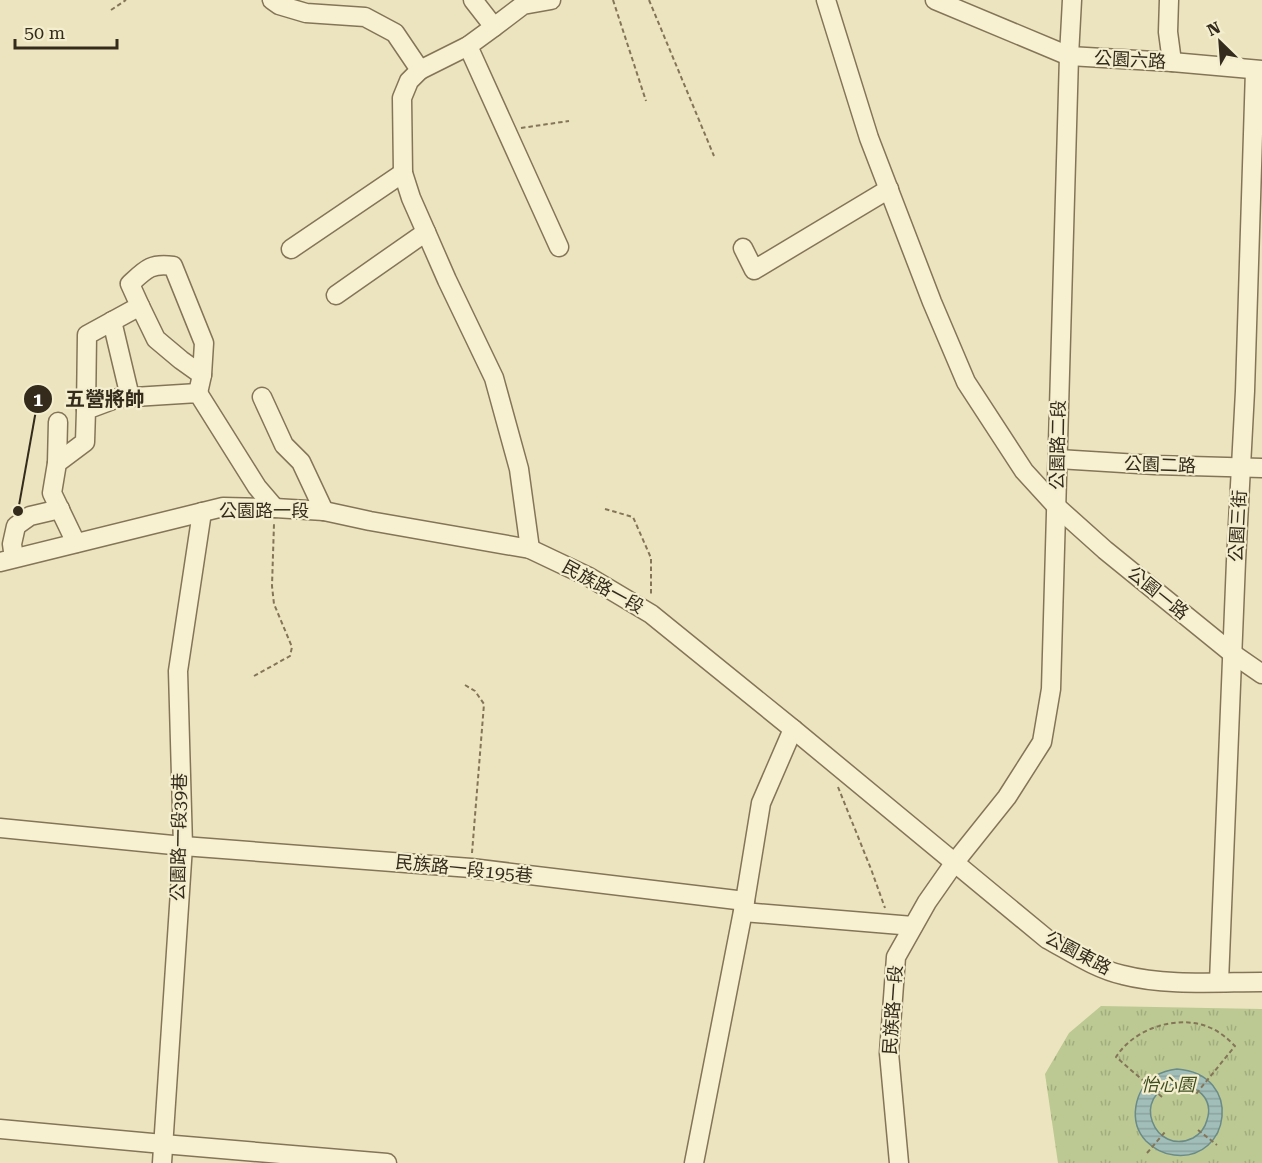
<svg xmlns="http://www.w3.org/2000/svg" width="1262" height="1163" font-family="'Roboto Serif','Noto Sans TC',serif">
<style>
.grass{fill:url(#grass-tufts)}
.water{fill:url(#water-rules);stroke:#6a8b87;stroke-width:1.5;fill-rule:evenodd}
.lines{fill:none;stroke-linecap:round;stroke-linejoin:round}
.minor-casing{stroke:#847558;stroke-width:21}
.path{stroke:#847558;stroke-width:2;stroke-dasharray:4.5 3;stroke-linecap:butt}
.minor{stroke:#f7f1d1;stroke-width:18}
.labels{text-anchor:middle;stroke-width:4.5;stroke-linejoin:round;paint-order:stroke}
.street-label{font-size:18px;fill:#342b1c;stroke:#f4eece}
.park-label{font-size:18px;font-style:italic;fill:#3f5023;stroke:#f4eece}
.leader{fill:none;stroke:#342b1c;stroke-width:2}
.callout-dot{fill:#342b1c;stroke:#f4eece;stroke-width:2}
.mark-label{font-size:18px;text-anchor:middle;font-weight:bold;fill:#fff}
.callout-label{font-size:20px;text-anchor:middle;font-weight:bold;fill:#342b1c;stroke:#f4eece;stroke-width:4.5;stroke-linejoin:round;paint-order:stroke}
</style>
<defs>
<pattern id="grass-tufts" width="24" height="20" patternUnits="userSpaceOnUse" patternTransform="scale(1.5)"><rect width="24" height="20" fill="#bcc993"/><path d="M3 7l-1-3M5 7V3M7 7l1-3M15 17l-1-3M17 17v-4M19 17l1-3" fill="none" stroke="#a2ad7e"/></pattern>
<pattern id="water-rules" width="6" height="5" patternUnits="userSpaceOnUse" patternTransform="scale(1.5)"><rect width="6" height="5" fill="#a2beb9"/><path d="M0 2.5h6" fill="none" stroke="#8ca39e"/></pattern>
</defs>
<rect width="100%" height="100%" fill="#ece4bf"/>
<polygon class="grass" points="1101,1006 1262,1009 1262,1163 1058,1163 1045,1074 1069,1033"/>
<path class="water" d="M 1177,1069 C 1244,1074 1231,1162 1174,1155 C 1163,1154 1154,1149 1146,1141 C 1128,1122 1134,1090 1155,1076 C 1162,1072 1169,1070 1177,1069 ZM 1177,1083 C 1197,1085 1214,1099 1207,1120 C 1205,1128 1200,1134 1193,1138 C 1155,1157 1128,1094 1177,1083 Z"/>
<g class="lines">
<g class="minor-casing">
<g id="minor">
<polyline points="272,0 279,5 306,13 365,17 395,33 420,70 409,81 402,98 403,173 411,198 426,232 447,280 494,378 519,469 530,549"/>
<polyline points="473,0 494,27"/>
<polyline points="826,0 869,138 932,302 966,382 1024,471 1057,507 1105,550 1233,654 1262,674"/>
<polyline points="935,0 1069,56 1172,62 1262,70"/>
<polyline points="1169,0 1168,32 1172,62"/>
<polyline points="468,46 559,247"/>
<polyline points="420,70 468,46 494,27 523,5 551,0"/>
<polyline points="743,248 754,270 889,189"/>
<polyline points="291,249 403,173"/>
<polyline points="336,295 426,232"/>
<polyline points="140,306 156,339 181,360 202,375"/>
<polyline points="112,321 130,397"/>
<polyline points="262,397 284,445 301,462 324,511"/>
<path d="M 86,410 L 87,335 L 140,306 L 130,284 C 146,269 151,263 173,266 L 204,343 L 202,375 L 198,393"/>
<polyline points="1058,459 1155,465 1262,468"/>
<polyline points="57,463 58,422"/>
<polyline points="76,543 52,493 57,463 85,442 86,410 118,398 198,393 257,487 275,508"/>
<polyline points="14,558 12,544 16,526 30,516 60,509"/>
<path d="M 0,562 L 223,507 L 275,508 L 324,511 L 370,521 L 530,549 L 589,577 L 651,614 L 793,729 L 1047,939 C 1071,952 1096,969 1123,975 C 1165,986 1218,982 1262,982"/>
<polyline points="0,828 183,846 471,868 745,901"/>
<polyline points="743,912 913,926"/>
<polyline points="1219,982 1236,561 1245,391 1255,70"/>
<polyline points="0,1129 163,1144 387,1163"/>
<polyline points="162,1163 183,846 178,671 202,512"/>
<polyline points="694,1163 745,901 761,803 793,729"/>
<polyline points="899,1163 889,1053 896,957 927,902 955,862 1007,797 1042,742 1051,689 1069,56 1072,0"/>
</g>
</g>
<g class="path">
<polyline points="613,0 646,101"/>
<polyline points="649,0 714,156"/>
<polyline points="111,10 126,0"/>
<polyline points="521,128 569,121"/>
<polyline points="605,509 633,517 651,558 651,596"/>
<polyline points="254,676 290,656 292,647 274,604 272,586 274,524"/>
<polyline points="465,685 475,691 484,704 472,853"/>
<polyline points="838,787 871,869 885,908"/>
<path d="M 1162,1097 L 1116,1057 C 1135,1027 1181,1013 1213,1029 C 1221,1033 1228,1039 1235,1046 L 1196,1094"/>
<polyline points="1198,1130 1217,1145"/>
<polyline points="1147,1153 1165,1132"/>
</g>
<use href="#minor" class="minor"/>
</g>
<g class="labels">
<g class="street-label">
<text transform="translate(1130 60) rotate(3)" y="6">公園六路</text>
<text transform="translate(1058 445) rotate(-89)" y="6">公園路二段</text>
<text transform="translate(1160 465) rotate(2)" y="6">公園二路</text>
<text x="264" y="517">公園路一段</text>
<text transform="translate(1238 526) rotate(-87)" y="6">公園三街</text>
<text transform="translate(603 587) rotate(29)" y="6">民族路一段</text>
<text transform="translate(1158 593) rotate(39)" y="6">公園一路</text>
<text transform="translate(179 837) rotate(-89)" y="6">公園路一段39巷</text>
<text transform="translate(464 869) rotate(6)" y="6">民族路一段195巷</text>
<text transform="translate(1078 953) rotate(28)" y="6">公園東路</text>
<text transform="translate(893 1010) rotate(-86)" y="6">民族路一段</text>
</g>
<g class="park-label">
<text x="1168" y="1091">怡心園</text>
</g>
</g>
<path class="leader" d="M18 511L38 399"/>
<g class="callout-dot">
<circle cx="18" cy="511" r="6"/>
<circle cx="38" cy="399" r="15"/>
</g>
<g class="mark-label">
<text x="38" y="406">1</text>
</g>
<g class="callout-label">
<text x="105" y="406">五營將帥</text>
</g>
<g transform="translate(1220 42) rotate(335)" stroke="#f4eece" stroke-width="4.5" paint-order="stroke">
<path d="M0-4.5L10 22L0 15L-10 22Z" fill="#342b1c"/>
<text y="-9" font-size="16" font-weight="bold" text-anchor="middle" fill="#342b1c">N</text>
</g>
<path d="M15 39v9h102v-9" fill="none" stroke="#342b1c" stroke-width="3"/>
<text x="24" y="39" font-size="18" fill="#342b1c" stroke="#f4eece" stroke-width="4.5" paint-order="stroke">50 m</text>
</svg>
